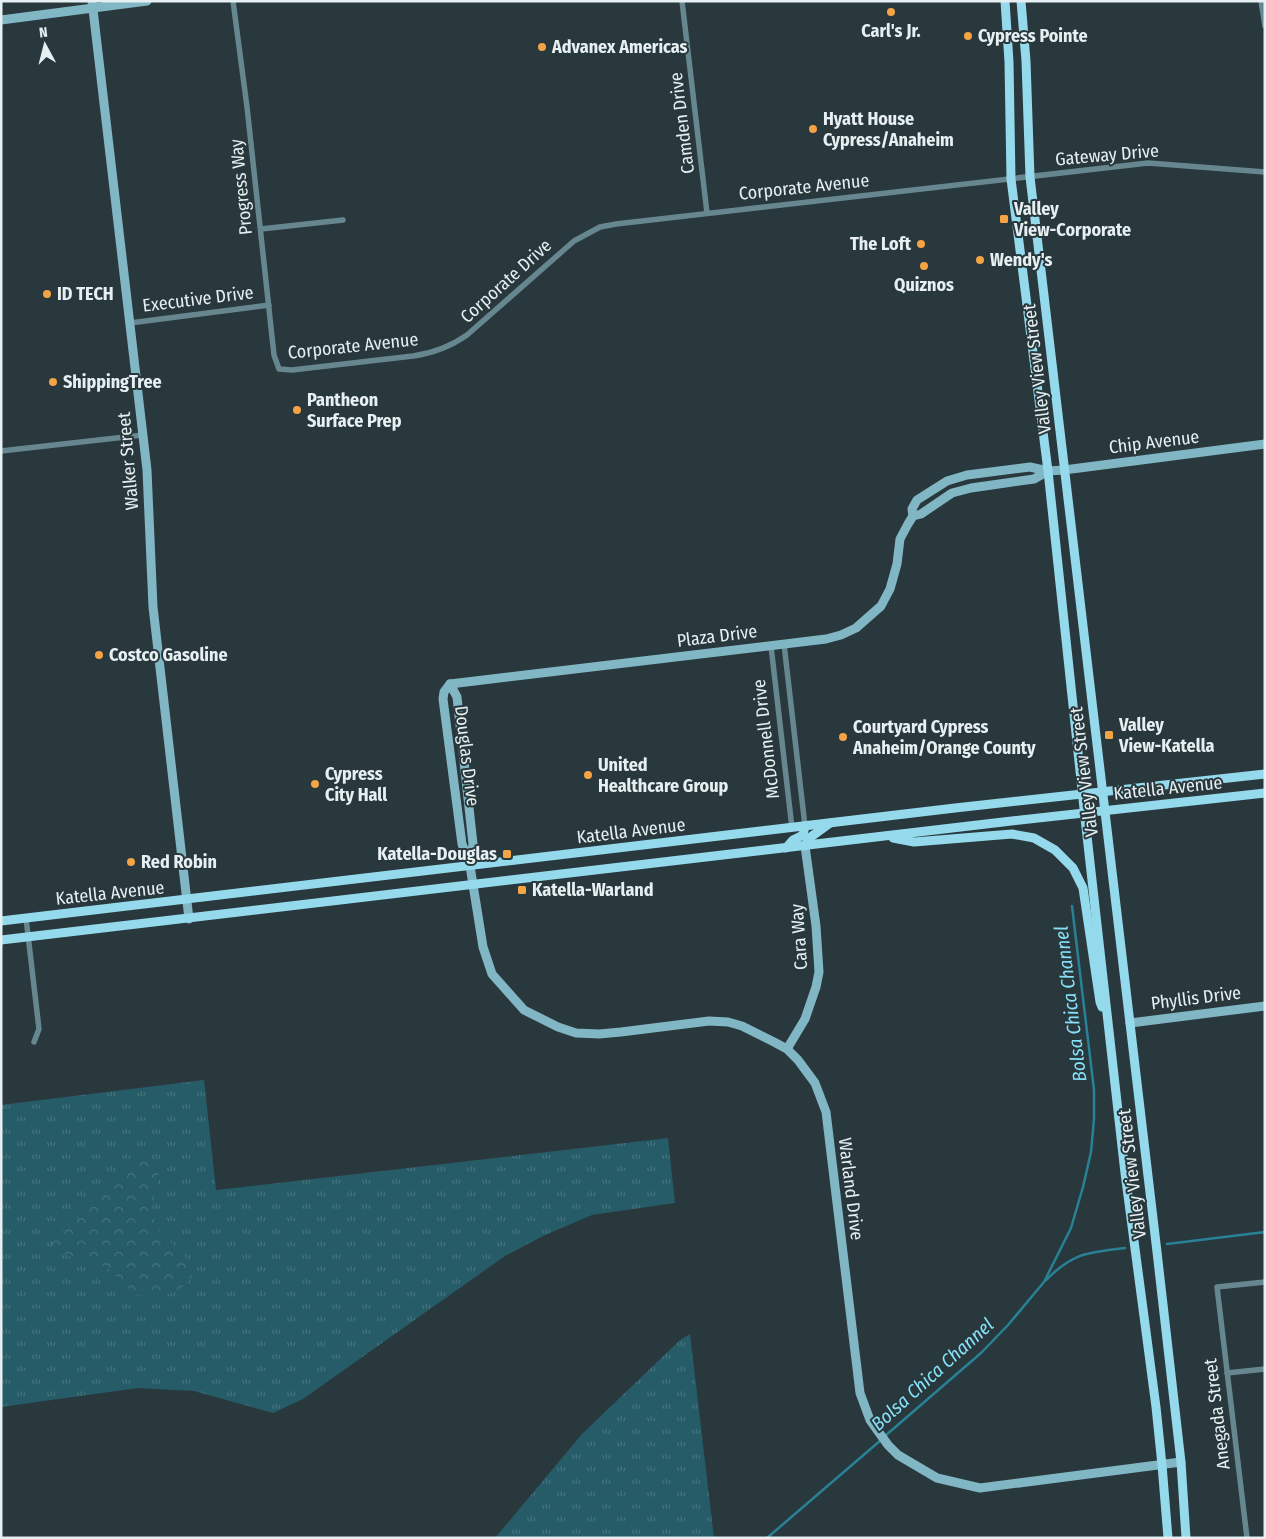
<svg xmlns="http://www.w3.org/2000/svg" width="1266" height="1539" font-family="'Fira Sans Condensed',sans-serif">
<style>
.grass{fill:url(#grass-tufts)}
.forest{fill:url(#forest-crowns)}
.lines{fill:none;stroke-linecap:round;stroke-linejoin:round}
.stream{stroke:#288195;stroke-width:2.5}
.street{stroke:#678790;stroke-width:5.5}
.secondary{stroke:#81b6c4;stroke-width:9}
.primary{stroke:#94d9ec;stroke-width:9}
.poi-dot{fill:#f4a345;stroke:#29383c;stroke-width:2}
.labels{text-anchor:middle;stroke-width:4;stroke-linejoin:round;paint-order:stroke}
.poi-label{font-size:18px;font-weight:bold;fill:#e6eff2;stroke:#29383c;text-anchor:start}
.street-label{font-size:18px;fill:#e6eff2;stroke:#29383c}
.water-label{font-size:19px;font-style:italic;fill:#86e1f9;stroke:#29383c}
</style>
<defs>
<pattern id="grass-tufts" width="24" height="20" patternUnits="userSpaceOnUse" patternTransform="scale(1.25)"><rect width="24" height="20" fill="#265b68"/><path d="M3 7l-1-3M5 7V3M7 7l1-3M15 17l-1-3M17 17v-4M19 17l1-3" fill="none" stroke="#46737e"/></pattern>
<pattern id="forest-crowns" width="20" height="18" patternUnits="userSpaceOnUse" patternTransform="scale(1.25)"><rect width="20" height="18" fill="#265b68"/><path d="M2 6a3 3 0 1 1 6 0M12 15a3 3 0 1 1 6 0" fill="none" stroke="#46737e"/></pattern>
</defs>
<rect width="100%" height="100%" fill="#29383c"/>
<g class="grass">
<polygon points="204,1080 216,1190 668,1138 675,1203 592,1215 543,1236 505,1256 303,1399 273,1413 194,1391 138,1388 1,1407 1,1105"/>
<polygon points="690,1334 714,1538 495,1538 582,1434 680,1340"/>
</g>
<path class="forest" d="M 141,1158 L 152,1159 L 159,1174 L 152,1208 L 157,1229 L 192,1263 C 192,1267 193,1272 192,1275 C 186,1293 150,1302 134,1293 C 122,1286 115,1272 103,1266 C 88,1258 62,1258 52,1248 L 52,1240 L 94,1204 L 131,1162 Z"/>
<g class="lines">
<g class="stream">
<polyline points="1167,1244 1265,1232"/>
<path d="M 1046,1280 C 1074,1252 1087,1253 1125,1248"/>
<polyline points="885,1436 981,1353 1008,1325 1044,1282 1071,1228 1083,1187 1091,1152 1094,1119 1094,1090 1072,906"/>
<polyline points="767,1538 881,1440"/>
</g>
<g class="street">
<path d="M 233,1 L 247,107 L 274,355 L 279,369 L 292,370 L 413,356 C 434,353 450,347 467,335 L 574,241 L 600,227 L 616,224 L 1148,163 L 1265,172"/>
<polyline points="682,1 707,213"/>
<polyline points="1261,1 1265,26"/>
<polyline points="261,229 343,220"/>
<polyline points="130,323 269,305"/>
<polyline points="1,451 143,435"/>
<polyline points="784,644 805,826"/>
<polyline points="771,646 792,828"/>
<polyline points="26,918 39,1029 34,1042"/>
<polyline points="1227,1373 1265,1369"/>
<polyline points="1247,1538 1217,1287 1265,1282"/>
</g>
<g class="secondary">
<polyline points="92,1 147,470 153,607 189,919"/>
<polyline points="1,20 147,1"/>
<polyline points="913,516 912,509 917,500 947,481 967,475 1030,467 1048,471 1064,470 1265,444"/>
<polyline points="450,684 457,697 473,844 470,866 483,947 492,974 524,1010 558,1027 576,1033 599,1034 621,1032 709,1021 728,1022 742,1026 774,1042 787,1049 798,1060 815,1083 826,1112 860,1393 870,1420 888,1445 898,1455 937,1478 980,1488 1181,1462"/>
<polyline points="450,684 826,639 841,635 856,628 881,606 890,589 897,564 900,539 908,524 913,516 921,514 952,493 971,488 1034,479 1048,471"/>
<polyline points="450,684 444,692 443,699 462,844 470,864"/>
<polyline points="1130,1023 1265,1006"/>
<polyline points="787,1049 805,1019 816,987 819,972 816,926 805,846"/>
</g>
<g class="primary">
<polyline points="1005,1 1009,62 1011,179 1048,471 1086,827 1125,1173 1156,1407 1162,1465 1168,1538"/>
<polyline points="1021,1 1026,61 1030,177 1157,1252 1181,1462 1186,1538"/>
<polyline points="893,838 914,842 1012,834 1034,838 1055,850 1073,868 1083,888 1100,1002 1102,1007"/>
<polyline points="805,846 808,839 830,823"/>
<polyline points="786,848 793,840 803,835 805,826"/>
<polyline points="1,921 955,808 1265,774"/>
<polyline points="1,940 1003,822 1265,793"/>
</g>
</g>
<g class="poi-dot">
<circle cx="891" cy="12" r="5"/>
<circle cx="968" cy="36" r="5"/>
<circle cx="542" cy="47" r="5"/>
<circle cx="813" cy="129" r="5"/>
<rect x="999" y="214" width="10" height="10" rx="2.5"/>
<circle cx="921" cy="244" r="5"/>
<circle cx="980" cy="260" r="5"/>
<circle cx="924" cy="266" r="5"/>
<circle cx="47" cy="294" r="5"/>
<circle cx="53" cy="382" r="5"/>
<circle cx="297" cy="410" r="5"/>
<circle cx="99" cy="655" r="5"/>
<rect x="1104" y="730" width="10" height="10" rx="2.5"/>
<circle cx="843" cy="737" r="5"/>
<circle cx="588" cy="775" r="5"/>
<circle cx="315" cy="784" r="5"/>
<rect x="502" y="849" width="10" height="10" rx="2.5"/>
<circle cx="131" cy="862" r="5"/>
<rect x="517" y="885" width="10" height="10" rx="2.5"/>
</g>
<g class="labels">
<g class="poi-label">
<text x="891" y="37" text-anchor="middle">Carl's Jr.</text>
<text x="978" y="42">Cypress Pointe</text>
<text x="552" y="53">Advanex Americas</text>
<text x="823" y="125">Hyatt House<tspan x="823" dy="21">Cypress/Anaheim</tspan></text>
<text x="1014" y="215">Valley<tspan x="1014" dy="21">View-Corporate</tspan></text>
<text x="911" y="250" text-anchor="end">The Loft</text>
<text x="990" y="266">Wendy's</text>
<text x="924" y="291" text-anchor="middle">Quiznos</text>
<text x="57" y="300">ID TECH</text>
<text x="63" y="388">ShippingTree</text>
<text x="307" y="406">Pantheon<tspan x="307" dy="21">Surface Prep</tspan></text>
<text x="109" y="661">Costco Gasoline</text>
<text x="1119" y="731">Valley<tspan x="1119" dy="21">View-Katella</tspan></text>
<text x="853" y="733">Courtyard Cypress<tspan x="853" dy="21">Anaheim/Orange County</tspan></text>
<text x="598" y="771">United<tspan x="598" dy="21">Healthcare Group</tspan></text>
<text x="325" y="780">Cypress<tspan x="325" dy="21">City Hall</tspan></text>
<text x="497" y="860" text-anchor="end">Katella-Douglas</text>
<text x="141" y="868">Red Robin</text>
<text x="532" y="896">Katella-Warland</text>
</g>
<g class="street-label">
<text transform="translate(682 123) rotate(-97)" y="6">Camden Drive</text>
<text transform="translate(1107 155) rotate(-5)" y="6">Gateway Drive</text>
<text transform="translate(241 187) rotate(-96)" y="6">Progress Way</text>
<text transform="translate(804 187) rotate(-6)" y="6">Corporate Avenue</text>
<text transform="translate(506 281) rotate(-42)" y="6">Corporate Drive</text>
<text transform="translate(198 299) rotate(-7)" y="6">Executive Drive</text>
<text transform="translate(353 346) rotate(-6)" y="6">Corporate Avenue</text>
<text transform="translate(1037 369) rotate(-97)" y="6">Valley View Street</text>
<text transform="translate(1154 442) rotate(-7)" y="6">Chip Avenue</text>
<text transform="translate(128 461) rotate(-95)" y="6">Walker Street</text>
<text transform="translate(717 636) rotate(-7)" y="6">Plaza Drive</text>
<text transform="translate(766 739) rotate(-97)" y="6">McDonnell Drive</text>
<text transform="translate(467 756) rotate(83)" y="6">Douglas Drive</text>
<text transform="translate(1084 772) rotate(-97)" y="6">Valley View Street</text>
<text transform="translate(1168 788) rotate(-6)" y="6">Katella Avenue</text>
<text transform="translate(631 831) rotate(-7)" y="6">Katella Avenue</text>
<text transform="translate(110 893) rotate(-6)" y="6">Katella Avenue</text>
<text transform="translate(799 937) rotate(-94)" y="6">Cara Way</text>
<text transform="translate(1196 998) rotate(-7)" y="6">Phyllis Drive</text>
<text transform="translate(1132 1174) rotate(-97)" y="6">Valley View Street</text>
<text transform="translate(851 1189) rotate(83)" y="6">Warland Drive</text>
<text transform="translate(1217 1414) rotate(-97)" y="6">Anegada Street</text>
</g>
<g class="water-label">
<text transform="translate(1070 1004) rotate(-97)" y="7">Bolsa Chica Channel</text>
<text transform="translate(932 1374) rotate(-42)" y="7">Bolsa Chica Channel</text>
</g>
</g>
<rect width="1266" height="1539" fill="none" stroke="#e6eff2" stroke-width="5"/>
<g transform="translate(45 45) rotate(353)" stroke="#29383c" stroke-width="4" paint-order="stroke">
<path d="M0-4L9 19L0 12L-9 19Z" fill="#e6eff2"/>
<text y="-8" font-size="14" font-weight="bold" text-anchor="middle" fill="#e6eff2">N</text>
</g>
</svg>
